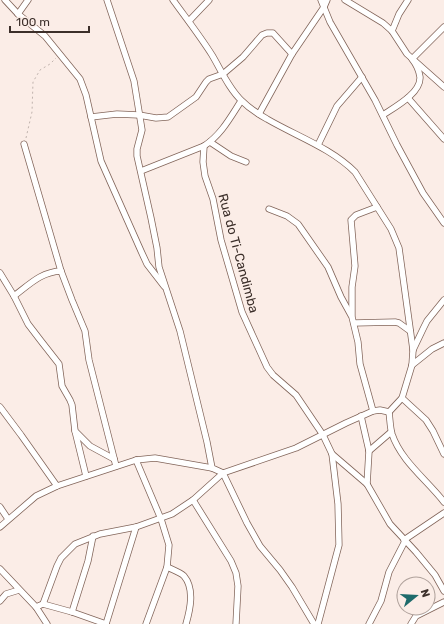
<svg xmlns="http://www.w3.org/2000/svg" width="444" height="624" font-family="Rubik,sans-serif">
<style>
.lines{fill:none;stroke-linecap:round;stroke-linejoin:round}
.minor-casing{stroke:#82655a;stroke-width:7}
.path{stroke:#c0b3ad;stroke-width:1;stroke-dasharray:2 3;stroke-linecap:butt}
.minor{stroke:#fff;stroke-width:5.5}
.labels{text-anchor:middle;stroke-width:4;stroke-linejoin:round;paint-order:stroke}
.street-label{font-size:13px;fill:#3c2f2a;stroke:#fbede7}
</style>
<rect width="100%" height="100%" fill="#fbede7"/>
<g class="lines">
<g class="minor-casing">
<g id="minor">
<polyline points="5,0 18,14 45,36 80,79 86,95 101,161 141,251 147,264 164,286"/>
<polyline points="107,0 134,81 142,130 137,149 137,156 151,218 157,248 159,267 180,331 207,442 212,468 223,473 247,523 260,546 280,570 292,587 314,624"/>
<path d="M 173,0 C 186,18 200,36 212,55 C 221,70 229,89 242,101 C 249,108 258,114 267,119 C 296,136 331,148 355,172 L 391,229 L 399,248 L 413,350"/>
<polyline points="321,0 330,22 375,100 397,145 423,193 444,223"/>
<polyline points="345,0 383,23 392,31 407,54 444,87"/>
<polyline points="18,14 28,0"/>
<polyline points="189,21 209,0"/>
<polyline points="392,31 399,14 408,0"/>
<polyline points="408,98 444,139"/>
<polyline points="259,114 292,54 324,7 327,0"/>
<path d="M 383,115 C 395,107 421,93 420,77 C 419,70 416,64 412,59 L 444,27"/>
<polyline points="91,117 117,114 139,115 156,118 168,117 196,97 206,82 209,79 223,74 243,57 262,35 267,33 273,33 292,54"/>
<polyline points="210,142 231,156 246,162"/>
<polyline points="24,144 61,271 72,300 85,331 89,360 116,466"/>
<polyline points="318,145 337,106 362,77"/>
<polyline points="204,146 203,162 205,176 213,199 221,240 242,312 267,367 273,375 296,395 323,435 332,454 338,504 339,545 318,624"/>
<path d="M 141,171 L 204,146 C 221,135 230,118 241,101"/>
<polyline points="269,209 287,216 298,224 328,267 341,297 352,317 358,342 360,364 373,411"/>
<polyline points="0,273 14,296 28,324 41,341 59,364 62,386 70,400 72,405 75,431 90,446 114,459"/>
<path d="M 14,296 C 30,284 41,272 61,271"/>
<polyline points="352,315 352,287 355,266 351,220 356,215 377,207"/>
<polyline points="354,323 395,322 399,323 410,331"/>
<polyline points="412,365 432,349 444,343"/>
<polyline points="402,398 426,420 433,431 444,454"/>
<polyline points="0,407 21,435 57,486"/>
<path d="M 389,412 C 390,419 390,427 392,434 C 401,461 427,480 444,502"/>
<polyline points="361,416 369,451 367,484"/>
<polyline points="75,431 86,476"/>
<polyline points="369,451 391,432"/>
<polyline points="332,454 367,484 390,524 416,552 435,575 444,591"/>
<polyline points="136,460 161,519 169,545 167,567 146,624"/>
<polyline points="193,500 231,561 236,573 238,586 236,624"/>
<polyline points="0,507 8,519"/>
<polyline points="0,527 36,496 57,486 136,460 155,458 212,468"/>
<polyline points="404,540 444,513"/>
<path d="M 167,567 C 173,570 180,572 184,576 C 195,589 190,610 186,624"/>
<polyline points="0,569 36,607 47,624"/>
<polyline points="0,601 6,594 19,590"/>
<polyline points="43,604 72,612 106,624"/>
<polyline points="36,607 43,604 57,566 61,558 75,544 100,534 136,527 172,514 193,500 223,473 296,448 346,423 373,411 380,410 389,412 402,398 412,365 413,350 423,329 427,321 444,300"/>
<polyline points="72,612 88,561 93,536"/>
<polyline points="106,624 136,527"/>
<polyline points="369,624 381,601 389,572 405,541"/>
<polyline points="411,624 416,616 444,602"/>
</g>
</g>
<polyline class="path" points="26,138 32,112 33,82 40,70 50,64 56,58"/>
<use href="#minor" class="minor"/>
</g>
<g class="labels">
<g class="street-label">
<text transform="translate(239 253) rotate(75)" y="5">Rua do Ti-Candimba</text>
</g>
</g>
<g transform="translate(416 596) rotate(72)"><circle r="19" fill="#fbede7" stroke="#afa19b"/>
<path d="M0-3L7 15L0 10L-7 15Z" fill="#1e6b6b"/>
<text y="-6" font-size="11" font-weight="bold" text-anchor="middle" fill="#3c2f2a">N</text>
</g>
<path d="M10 26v6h79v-6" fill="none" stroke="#3c2f2a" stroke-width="2"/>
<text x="16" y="26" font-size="12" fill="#3c2f2a" stroke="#fbede7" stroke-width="3" paint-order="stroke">100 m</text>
</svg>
